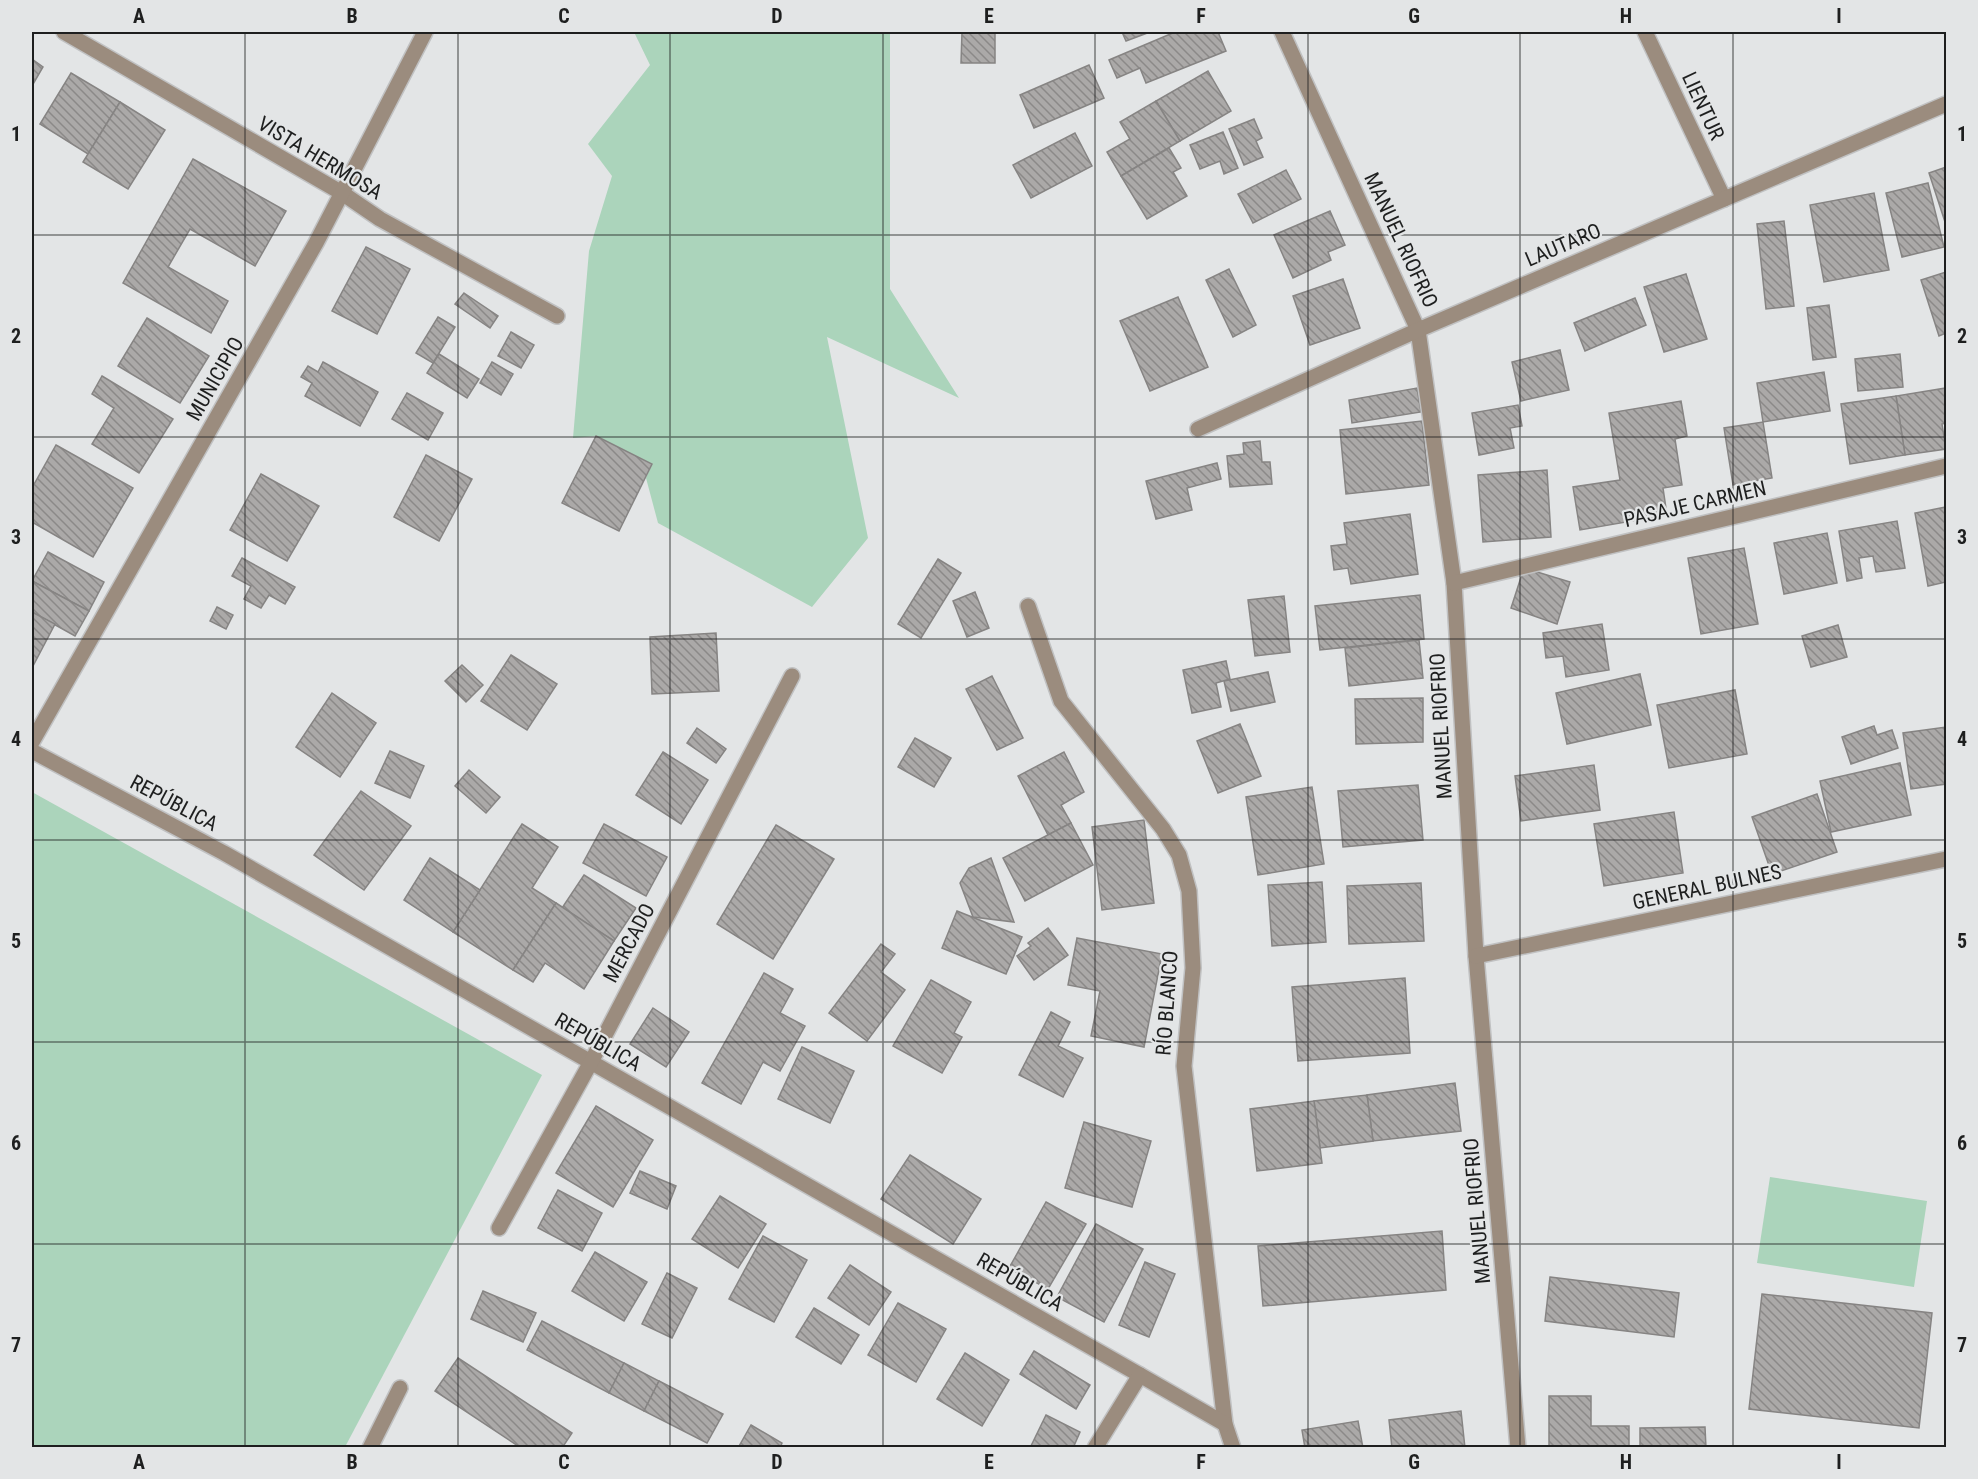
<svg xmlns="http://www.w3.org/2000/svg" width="1978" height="1479" font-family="'Roboto Condensed',sans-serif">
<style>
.grass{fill:#abd4bb}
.building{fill:url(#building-back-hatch);stroke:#868483;stroke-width:1.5}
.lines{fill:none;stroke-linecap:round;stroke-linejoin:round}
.minor-casing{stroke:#c0c1c2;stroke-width:18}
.minor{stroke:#9b8c7e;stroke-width:15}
.grid{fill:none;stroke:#1e1f1f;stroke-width:1.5;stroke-opacity:0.55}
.labels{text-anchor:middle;stroke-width:4.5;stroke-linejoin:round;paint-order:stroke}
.street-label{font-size:21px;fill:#1e1f1f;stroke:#e3e5e6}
.neatline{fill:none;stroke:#1e1f1f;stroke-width:2}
.grid-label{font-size:20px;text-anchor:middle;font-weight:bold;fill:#1e1f1f}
</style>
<defs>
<pattern id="building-back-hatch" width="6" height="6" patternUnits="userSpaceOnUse" patternTransform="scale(1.5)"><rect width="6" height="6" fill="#aba9a8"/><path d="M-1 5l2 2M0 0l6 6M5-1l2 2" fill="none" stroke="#8b8988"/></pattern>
</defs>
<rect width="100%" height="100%" fill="#e3e5e6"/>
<g class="grass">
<polygon points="634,32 890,32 890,289 959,398 827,337 868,538 812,607 658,523 646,478 652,464 596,436 573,438 589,251 612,176 588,144 650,65"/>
<polygon points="32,792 542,1075 345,1447 32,1447"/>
<polygon points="1770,1177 1927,1201 1914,1287 1757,1263"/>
</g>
<g class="building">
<polygon points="962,32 995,32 995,63 961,63"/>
<polygon points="1122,32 1150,32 1126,41"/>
<polygon points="1175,32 1218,32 1226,51 1146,83 1140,68 1117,78 1109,60"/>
<polygon points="32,59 43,67 32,86"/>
<polygon points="1089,65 1104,98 1034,128 1020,95"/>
<polygon points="1208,71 1231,111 1180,141 1156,101"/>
<polygon points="71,73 120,102 88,154 40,124"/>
<polygon points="1156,101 1180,141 1121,176 1107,152 1130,139 1120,122"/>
<polygon points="120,102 165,130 128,189 83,162"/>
<polygon points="1254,119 1262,138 1256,141 1263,157 1244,165 1229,129"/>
<polygon points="1223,132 1238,168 1224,174 1220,161 1200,169 1190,145"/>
<polygon points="1075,133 1092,166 1031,198 1013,165"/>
<polygon points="1169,148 1181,168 1173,172 1187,196 1147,219 1121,176"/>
<polygon points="193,159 286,211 255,266 190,229 168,267 228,301 211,333 123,283"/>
<polygon points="1946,167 1946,225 1929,173"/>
<polygon points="1286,170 1301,199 1253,223 1238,194"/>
<polygon points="1928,183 1944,247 1902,257 1886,193"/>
<polygon points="1874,193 1889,270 1824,282 1810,205"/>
<polygon points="1330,211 1345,245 1328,252 1331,260 1293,278 1274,235"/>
<polygon points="1784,221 1794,306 1766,309 1757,224"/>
<polygon points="366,247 410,269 377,334 332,311"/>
<polygon points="1229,269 1256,325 1233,337 1206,280"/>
<polygon points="1946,272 1946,333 1939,336 1921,280"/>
<polygon points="1686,274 1707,339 1664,352 1644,287"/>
<polygon points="1343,279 1360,328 1310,345 1293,296"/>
<polygon points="464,293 498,316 490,328 455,304"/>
<polygon points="1178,297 1208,367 1150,391 1120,321"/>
<polygon points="1635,298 1646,325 1585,351 1574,323"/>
<polygon points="1829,305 1836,357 1813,360 1807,308"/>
<polygon points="438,317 455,327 433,363 416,353"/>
<polygon points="147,318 209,356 180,403 118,366"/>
<polygon points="511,332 534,345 521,368 498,356"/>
<polygon points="1560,350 1569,390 1521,401 1512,362"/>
<polygon points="439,354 479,379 467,398 427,373"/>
<polygon points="1900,354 1903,387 1858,391 1855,359"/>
<polygon points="323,362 378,392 360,426 305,396 312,383 301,377 308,366 318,372"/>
<polygon points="492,362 513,374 501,395 480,383"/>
<polygon points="1824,372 1830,411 1763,422 1757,383"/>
<polygon points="102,376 173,419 139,473 92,444 114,408 92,394"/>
<polygon points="1417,388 1421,412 1352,423 1349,400"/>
<polygon points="1946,388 1946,423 1942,424 1946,449 1905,455 1896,396"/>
<polygon points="407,393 443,413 428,440 392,419"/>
<polygon points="1896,396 1905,455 1850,464 1841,404"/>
<polygon points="1681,401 1687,436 1675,439 1682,485 1663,488 1667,515 1580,530 1573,487 1620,480 1609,413"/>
<polygon points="1518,405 1522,426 1510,428 1514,448 1479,455 1472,413"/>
<polygon points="1422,421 1429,485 1346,494 1340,430"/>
<polygon points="1763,422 1772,478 1733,485 1724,428"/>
<polygon points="596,436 652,464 619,531 562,503"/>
<polygon points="1260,441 1262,462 1270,462 1272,484 1230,487 1227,456 1244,454 1243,443"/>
<polygon points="56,445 133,488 93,557 32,522 32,488"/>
<polygon points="426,455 472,479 439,541 394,517"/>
<polygon points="1217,463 1221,479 1187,488 1192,510 1156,519 1146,481"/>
<polygon points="1547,470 1551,537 1483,542 1478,475"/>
<polygon points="261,474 319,506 287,561 230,530"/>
<polygon points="1946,507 1946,582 1928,586 1915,513"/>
<polygon points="1410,514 1418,574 1351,584 1348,568 1334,570 1331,546 1347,544 1344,523"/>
<polygon points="1897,521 1905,568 1876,572 1873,556 1859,558 1862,578 1847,581 1839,531"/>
<polygon points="1827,533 1837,583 1784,594 1774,543"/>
<polygon points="1744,548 1758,624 1701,634 1688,558"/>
<polygon points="48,552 104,582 89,611 32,581"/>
<polygon points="242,558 295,587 285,604 269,595 261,608 244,599 251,586 232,576"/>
<polygon points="938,559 961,573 921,638 898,624"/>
<polygon points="1524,568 1570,582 1557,624 1511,608"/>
<polygon points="32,581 89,611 75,636 32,612"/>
<polygon points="975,592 989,628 967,637 953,601"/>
<polygon points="1420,595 1424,639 1320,650 1315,606"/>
<polygon points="1284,596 1290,652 1255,656 1248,600"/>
<polygon points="217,607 233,615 226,629 210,621"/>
<polygon points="32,612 55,624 32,668"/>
<polygon points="1602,624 1609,670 1566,677 1563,656 1546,658 1543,633"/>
<polygon points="1838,625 1847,657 1811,667 1802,636"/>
<polygon points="716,633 719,691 652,694 650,637"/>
<polygon points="1419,640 1423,678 1349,686 1345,648"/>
<polygon points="511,655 557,684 527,730 481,701"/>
<polygon points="1226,661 1230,679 1216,683 1221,707 1192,713 1183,670"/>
<polygon points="462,665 483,685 466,702 445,681"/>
<polygon points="1268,672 1275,702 1231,711 1224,681"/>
<polygon points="1640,674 1651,725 1567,744 1556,693"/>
<polygon points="992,676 1023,738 997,750 966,689"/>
<polygon points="1735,690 1747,754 1669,768 1657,705"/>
<polygon points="332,693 376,723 340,777 296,747"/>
<polygon points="1423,698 1423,742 1356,744 1355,699"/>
<polygon points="1240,724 1261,776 1218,793 1197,741"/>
<polygon points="1874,726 1877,735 1892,730 1898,748 1851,764 1842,737"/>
<polygon points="1946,727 1946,784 1911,789 1903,733"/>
<polygon points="697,728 726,749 716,763 687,743"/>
<polygon points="915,738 951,758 934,787 898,767"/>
<polygon points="390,751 424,766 410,798 375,783"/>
<polygon points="663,752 708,780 681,824 636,795"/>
<polygon points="1064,752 1084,792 1061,805 1071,823 1048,835 1018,776"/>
<polygon points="1900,763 1911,815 1831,832 1820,781"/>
<polygon points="1594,765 1600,810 1521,821 1515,776"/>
<polygon points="469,770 500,797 486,813 455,786"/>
<polygon points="1418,785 1423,840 1343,847 1338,791"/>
<polygon points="1312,787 1324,864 1258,875 1246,797"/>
<polygon points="361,791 411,826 364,890 314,855"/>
<polygon points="1817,794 1837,852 1772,874 1752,817"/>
<polygon points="1674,812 1683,873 1604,886 1594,824"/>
<polygon points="1144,820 1154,903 1102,910 1092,827"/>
<polygon points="1071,823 1093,865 1025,901 1003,858"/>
<polygon points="522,824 558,847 532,888 556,903 513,970 453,932"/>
<polygon points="604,824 667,857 646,896 583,863"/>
<polygon points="776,825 834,859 773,959 717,924"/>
<polygon points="430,858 480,890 453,932 404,900"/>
<polygon points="991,858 1014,922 973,917 960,883 969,868"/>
<polygon points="584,875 636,908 614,941 562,908"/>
<polygon points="1322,882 1326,942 1272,946 1268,885"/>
<polygon points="1421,883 1424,941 1349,944 1347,886"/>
<polygon points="556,903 614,941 584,989 545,963 533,982 513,970"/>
<polygon points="957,911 1022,937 1006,974 942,948"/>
<polygon points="1048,928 1068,955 1034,980 1017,956 1031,946 1028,943"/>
<polygon points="1077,938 1162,954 1144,1047 1091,1036 1100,991 1068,985"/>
<polygon points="881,944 895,954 881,972 905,990 867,1041 829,1013"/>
<polygon points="764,973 793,989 780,1013 805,1026 780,1071 763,1062 741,1104 702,1083"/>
<polygon points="1405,978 1410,1053 1298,1061 1292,987"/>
<polygon points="931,980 971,1002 954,1033 962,1037 942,1073 893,1046"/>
<polygon points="653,1008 689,1032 666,1067 630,1044"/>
<polygon points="1051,1012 1070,1022 1058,1046 1083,1058 1063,1097 1019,1075"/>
<polygon points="802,1047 854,1071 830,1123 778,1099"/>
<polygon points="1455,1083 1461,1131 1373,1141 1367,1095"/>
<polygon points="1367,1095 1373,1141 1320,1148 1314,1101"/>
<polygon points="1314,1101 1322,1163 1257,1171 1250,1109"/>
<polygon points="596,1106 653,1140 613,1207 556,1173"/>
<polygon points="1084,1122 1151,1141 1132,1207 1065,1188"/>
<polygon points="910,1155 981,1199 953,1244 881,1199"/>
<polygon points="640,1171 676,1186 667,1209 630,1193"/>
<polygon points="558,1190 602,1213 582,1251 538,1228"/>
<polygon points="720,1196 766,1224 738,1268 692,1239"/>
<polygon points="1046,1202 1086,1224 1048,1289 1009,1268"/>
<polygon points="1096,1224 1143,1249 1104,1322 1057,1297"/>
<polygon points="1442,1231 1446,1290 1263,1306 1258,1246"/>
<polygon points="763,1236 807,1260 774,1322 729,1299"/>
<polygon points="595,1252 647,1282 624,1321 572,1291"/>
<polygon points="1145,1262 1175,1274 1149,1337 1119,1325"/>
<polygon points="850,1265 891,1292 869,1325 828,1298"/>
<polygon points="667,1273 697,1288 672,1338 642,1324"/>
<polygon points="1550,1277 1679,1293 1674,1337 1545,1321"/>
<polygon points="483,1291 536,1313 523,1342 471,1319"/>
<polygon points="1762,1294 1932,1313 1919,1428 1749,1409"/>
<polygon points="898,1303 946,1329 916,1382 868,1355"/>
<polygon points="814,1308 859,1335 841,1364 796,1337"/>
<polygon points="542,1321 624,1363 609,1393 527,1350"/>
<polygon points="1034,1351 1090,1385 1076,1409 1020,1374"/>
<polygon points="965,1353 1009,1380 982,1426 937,1399"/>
<polygon points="458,1358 572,1433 562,1448 521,1448 435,1391"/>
<polygon points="624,1363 659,1381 644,1411 609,1393"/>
<polygon points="659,1381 723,1414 707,1443 644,1411"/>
<polygon points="1549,1396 1591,1396 1591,1426 1629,1426 1629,1448 1549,1448"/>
<polygon points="1461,1411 1465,1448 1392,1448 1389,1420"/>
<polygon points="1046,1415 1080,1432 1073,1448 1030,1448"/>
<polygon points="1358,1421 1363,1448 1305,1448 1302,1430"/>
<polygon points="751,1425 782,1443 780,1448 738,1448"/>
<polygon points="1705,1427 1706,1448 1640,1448 1640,1428"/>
</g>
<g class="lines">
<g class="minor-casing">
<g id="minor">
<polyline points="64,32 342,193 380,219 557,316"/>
<polyline points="1282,32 1418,330 1454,583 1476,956 1518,1448"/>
<polyline points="1645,32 1724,199"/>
<polyline points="1198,429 1418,330 1946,104"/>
<polyline points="1454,583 1946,466"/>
<polyline points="1028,606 1061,701 1163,829 1179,855 1189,891 1193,968 1184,1066 1225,1424 1233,1448"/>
<polyline points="32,742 316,243 425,32"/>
<polyline points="32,751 224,853 1140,1375"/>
<polyline points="1476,956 1946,859"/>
<polyline points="499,1228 591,1062 792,676"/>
<polyline points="370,1448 400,1388"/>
<polyline points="1095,1448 1140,1375 1225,1424"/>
</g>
</g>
<use href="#minor" class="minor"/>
</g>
<path class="grid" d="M 245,32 L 245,1448M 458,32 L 458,1448M 670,32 L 670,1448M 883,32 L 883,1448M 1095,32 L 1095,1448M 1308,32 L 1308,1448M 1520,32 L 1520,1448M 1733,32 L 1733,1448M 32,235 L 1946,235M 32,437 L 1946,437M 32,639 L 1946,639M 32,840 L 1946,840M 32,1042 L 1946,1042M 32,1244 L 1946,1244"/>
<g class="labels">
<g class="street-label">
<text transform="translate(1703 106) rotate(65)" y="7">LIENTUR</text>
<text transform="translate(320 158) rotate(31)" y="7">VISTA HERMOSA</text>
<text transform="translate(1401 240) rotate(65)" y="7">MANUEL RIOFRIO</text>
<text transform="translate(1563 245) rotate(-23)" y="7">LAUTARO</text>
<text transform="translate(215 379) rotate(-60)" y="7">MUNICIPIO</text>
<text transform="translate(1695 504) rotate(-13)" y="7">PASAJE CARMEN</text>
<text transform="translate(1441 726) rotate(-93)" y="7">MANUEL RIOFRIO</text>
<text transform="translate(174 803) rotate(28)" y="7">REPÚBLICA</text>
<text transform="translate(1707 887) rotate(-12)" y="7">GENERAL BULNES</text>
<text transform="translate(629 943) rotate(-62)" y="7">MERCADO</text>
<text transform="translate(1167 1003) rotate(-86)" y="7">RÍO BLANCO</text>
<text transform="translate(598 1042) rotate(30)" y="7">REPÚBLICA</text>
<text transform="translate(1477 1211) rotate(-95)" y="7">MANUEL RIOFRIO</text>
<text transform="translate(1020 1282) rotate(30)" y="7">REPÚBLICA</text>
</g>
</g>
<rect width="1978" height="1479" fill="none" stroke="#e3e5e6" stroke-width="66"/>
<rect x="33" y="33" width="1912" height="1413" class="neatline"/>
<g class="grid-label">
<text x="139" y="23">A</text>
<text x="352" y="23">B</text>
<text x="564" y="23">C</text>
<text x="777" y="23">D</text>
<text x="989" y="23">E</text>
<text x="1201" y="23">F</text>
<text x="1414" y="23">G</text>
<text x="1626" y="23">H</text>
<text x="1839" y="23">I</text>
<text x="16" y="141">1</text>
<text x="1962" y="141">1</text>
<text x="16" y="343">2</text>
<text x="1962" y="343">2</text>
<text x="16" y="544">3</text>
<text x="1962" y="544">3</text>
<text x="16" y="746">4</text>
<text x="1962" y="746">4</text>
<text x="16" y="948">5</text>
<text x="1962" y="948">5</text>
<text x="16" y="1150">6</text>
<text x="1962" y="1150">6</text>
<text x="16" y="1352">7</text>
<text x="1962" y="1352">7</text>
<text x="139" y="1469">A</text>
<text x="352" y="1469">B</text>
<text x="564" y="1469">C</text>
<text x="777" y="1469">D</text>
<text x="989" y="1469">E</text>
<text x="1201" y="1469">F</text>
<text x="1414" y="1469">G</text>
<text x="1626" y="1469">H</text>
<text x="1839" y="1469">I</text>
</g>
</svg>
